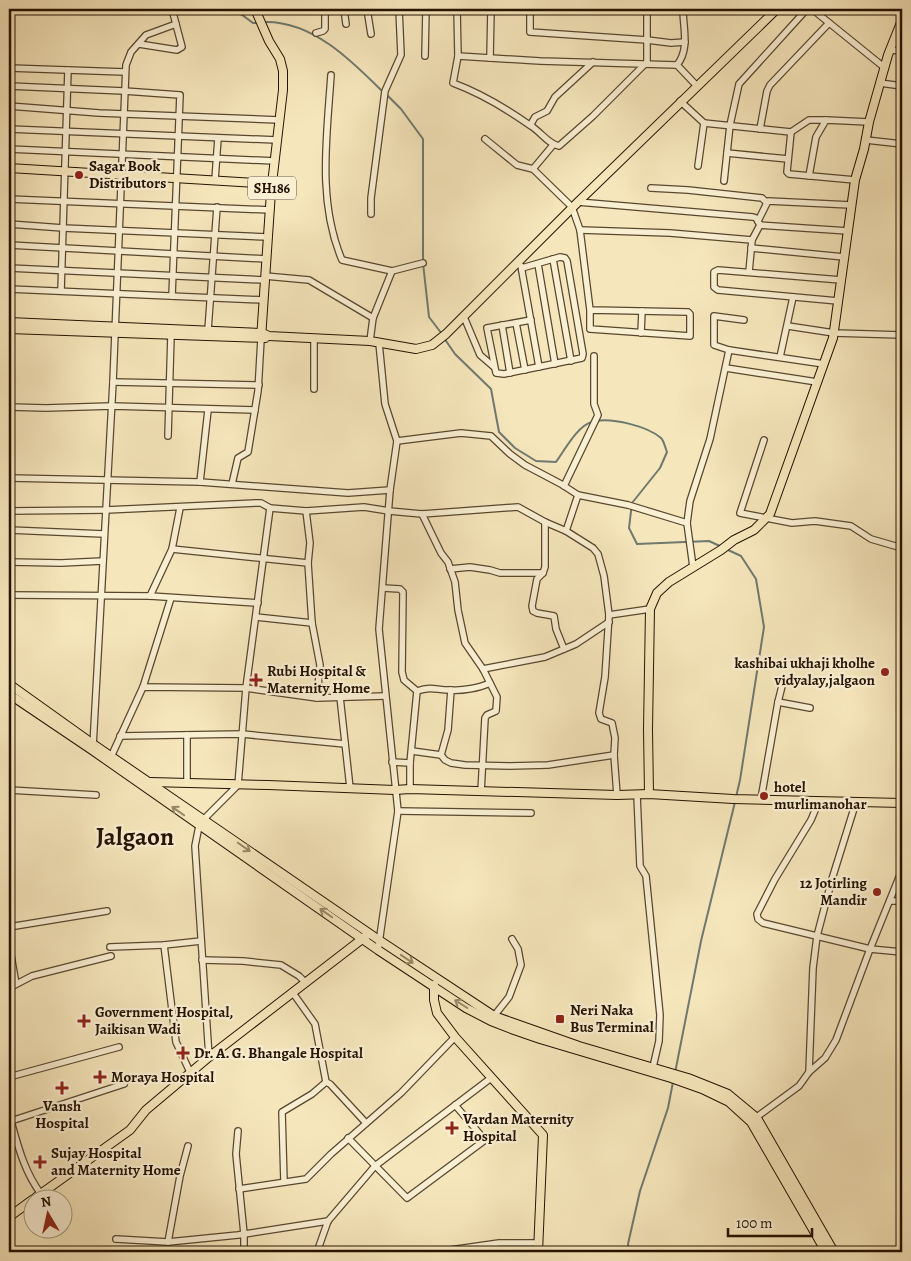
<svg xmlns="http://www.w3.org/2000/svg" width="911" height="1261" font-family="Alegreya,serif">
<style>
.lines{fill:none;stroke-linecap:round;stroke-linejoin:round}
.stream{stroke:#6e7970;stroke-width:2}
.minor-casing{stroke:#58472f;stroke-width:8}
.major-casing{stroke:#241200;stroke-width:10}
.minor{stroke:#f9efd3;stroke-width:5.5}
.major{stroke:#f6e6bb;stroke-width:8}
.oneway{stroke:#988767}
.poi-dot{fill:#8f2418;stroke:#f9efd3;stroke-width:2}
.labels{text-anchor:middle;stroke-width:4.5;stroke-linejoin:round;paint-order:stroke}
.shield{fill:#f9efd3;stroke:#64543f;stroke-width:1}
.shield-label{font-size:14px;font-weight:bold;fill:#241200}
.poi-label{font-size:15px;font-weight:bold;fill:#241200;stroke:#f9efd3;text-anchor:start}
.town-label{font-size:25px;font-weight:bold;fill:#241200;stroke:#f9efd3}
</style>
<rect width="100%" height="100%" fill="#f6e6bb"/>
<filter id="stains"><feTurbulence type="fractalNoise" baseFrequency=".004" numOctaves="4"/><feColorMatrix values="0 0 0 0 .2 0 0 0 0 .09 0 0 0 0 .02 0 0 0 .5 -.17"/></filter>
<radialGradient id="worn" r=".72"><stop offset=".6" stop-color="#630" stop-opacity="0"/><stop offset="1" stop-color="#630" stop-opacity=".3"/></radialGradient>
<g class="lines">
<g class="stream">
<polyline points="234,9 253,23 257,23"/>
<path d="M 265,22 C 312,21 351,60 382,91"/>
<polyline points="386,94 401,109 423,139 423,263 429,317 442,334"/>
<path d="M 444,338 L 455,354 L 491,389 L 499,432 L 515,448 L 536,461 L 556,462 C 564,451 578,425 592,422"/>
<path d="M 596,421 C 613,418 647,426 661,438 C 664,441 665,447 667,452 L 660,468 L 632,503 L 629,528 L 637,544 L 709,541 L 722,547"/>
<polyline points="726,549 741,556 756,579 764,627 740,780 736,797"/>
<polyline points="675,1073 701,941 735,802"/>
<polyline points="629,1252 628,1244 640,1191 668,1108 673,1082"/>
</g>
<g class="minor-casing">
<g id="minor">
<polyline points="344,9 346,24"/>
<polyline points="367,9 371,34"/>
<path d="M 457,9 L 458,56 L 453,83 C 480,93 507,109 531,126 C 541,132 548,144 559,146 L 593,116 L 645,64"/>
<polyline points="530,9 530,32 647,40 671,43 685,42"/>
<polyline points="812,9 885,68"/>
<polyline points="316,33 323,31 325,29 325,9"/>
<polyline points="139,44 177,50 182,47 172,9"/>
<polyline points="890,50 902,51"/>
<polyline points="425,56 426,9"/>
<polyline points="458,56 540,61 677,65 697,86"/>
<polyline points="490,58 491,9"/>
<polyline points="647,64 647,9"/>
<path d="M 677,65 C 690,49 683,28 683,9"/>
<polyline points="9,68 125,72"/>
<path d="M 331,75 C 327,136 317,201 342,260 L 392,271 L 423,263"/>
<polyline points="880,83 902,86"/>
<polyline points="9,86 124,91 180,95 172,296"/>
<polyline points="680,101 704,123 791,132 787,172 789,174 855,180"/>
<polyline points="9,106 99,113 279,120"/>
<polyline points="532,126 531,124 535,117 547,111 555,97 593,62"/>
<polyline points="9,129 277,140"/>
<polyline points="760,129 767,91 770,85 829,23"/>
<polyline points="791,132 809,120 826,120"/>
<polyline points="485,139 517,165 533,169 553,145"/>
<polyline points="866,140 902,144"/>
<polyline points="9,149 275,161"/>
<polyline points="727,153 788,159"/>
<polyline points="698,166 704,123"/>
<polyline points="533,169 572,207 580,230 590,310 590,329 690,336 690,314 688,312 590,310"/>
<polyline points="809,176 816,137 826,120 869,122"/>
<polyline points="215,180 218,138"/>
<polyline points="724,181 730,125 739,84 807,9"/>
<polyline points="651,188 688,190 762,198 766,202"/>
<polyline points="9,199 270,210"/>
<polyline points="578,202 753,217 756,218 760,225"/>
<polyline points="371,214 371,198 385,91 401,55 399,9"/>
<polyline points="758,221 768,201 851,205"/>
<polyline points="9,224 63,228 268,237"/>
<polyline points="580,230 670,233 752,240"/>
<polyline points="9,245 266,259"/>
<polyline points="751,248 844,257"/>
<polyline points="553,259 571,361"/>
<polyline points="538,264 555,364"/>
<polyline points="521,266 539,367"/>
<polyline points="9,268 264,280"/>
<polyline points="522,268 560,257 565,258 567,261 583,354 582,358 504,374 496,373 487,328 531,320"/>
<polyline points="749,272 752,240 760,225 848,231"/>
<polyline points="265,276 309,280 373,318"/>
<polyline points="9,289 263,300"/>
<polyline points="61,291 68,70"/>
<polyline points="838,301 718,290 714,287 714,272 718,270 841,280"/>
<polyline points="464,317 480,355 494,367"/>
<polyline points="744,320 714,316 714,345 729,350 824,364"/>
<polyline points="516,323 525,370"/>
<polyline points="502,325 510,373"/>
<polyline points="788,326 834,333 902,335"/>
<polyline points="208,330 217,207"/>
<polyline points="641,333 642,311"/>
<polyline points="314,339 314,389"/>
<polyline points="370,341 373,318 392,271"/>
<polyline points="780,357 793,297"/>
<polyline points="726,368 817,382"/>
<polyline points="113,382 259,385"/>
<polyline points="9,407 46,408 112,406 255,410"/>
<polyline points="168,436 171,335"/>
<polyline points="764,440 740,513 792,523 815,521 851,526 871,539 902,548"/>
<polyline points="397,441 461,433 491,436 510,454 525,465 561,484 578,495 566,531"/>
<polyline points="9,478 200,482 348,493 390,490"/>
<polyline points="200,482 208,410"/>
<polyline points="232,484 238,458 248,452 258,391 261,339"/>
<polyline points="564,486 598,415 594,404 594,356"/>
<polyline points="578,495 628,505 687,523"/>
<polyline points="9,511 106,510 256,503 261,503 270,508 306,511 364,507 389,511 422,514 518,507 545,522 566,531 593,548 598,554 604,576 609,615 605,677 599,713 601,719 612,723 615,738 614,755 617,795"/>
<polyline points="306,511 310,543 308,563 312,623 320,665 317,698"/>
<polyline points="422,514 441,553 448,562 455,582 458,610 465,643 483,669 497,697 496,711 487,715 485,718 481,792"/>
<polyline points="545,522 545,567 543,573 537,579 532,606 533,611 537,613 554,616 556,629 564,649"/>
<polyline points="9,530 104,534"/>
<polyline points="172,549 308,563"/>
<polyline points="9,562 61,563 103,561"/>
<polyline points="693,567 687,523 690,501 710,439 729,350"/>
<polyline points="450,569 470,567 490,570 500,573 543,573"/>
<polyline points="383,588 400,589 403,592 402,672 404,680 417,691 410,763 410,789"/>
<polyline points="9,595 150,596 258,603"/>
<polyline points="150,596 172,549 180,508"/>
<polyline points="609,615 650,609"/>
<polyline points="256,617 312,623"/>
<polyline points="483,669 545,657 576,644 609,622"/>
<polyline points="143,687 171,598"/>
<path d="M 417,691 C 433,686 435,690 450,690 C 462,691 479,688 490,683"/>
<polyline points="340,697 350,788"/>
<polyline points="778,702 810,708"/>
<polyline points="187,735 187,783"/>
<polyline points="120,736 242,734 345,744"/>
<polyline points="93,746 113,382 126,65 131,52 146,35 176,24"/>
<polyline points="412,751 441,755 445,760 451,763 465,765 510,766 548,765 614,755"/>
<polyline points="441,755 448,730 451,690"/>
<polyline points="110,759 143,687 246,688 317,698 385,696"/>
<polyline points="392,762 410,763"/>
<polyline points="9,790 96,795"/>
<polyline points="637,795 640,866 646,876 660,1015 659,1041 653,1067"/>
<polyline points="761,799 778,702 783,682"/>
<polyline points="819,801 811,820 775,879 757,914 758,919 763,923 870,949 902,952"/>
<polyline points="398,811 531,813"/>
<polyline points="204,819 238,785 246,688 270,508"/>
<polyline points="199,826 195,846 209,1057"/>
<polyline points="890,901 902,901"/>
<polyline points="9,927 107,911"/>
<polyline points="9,944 16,984"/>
<polyline points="164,945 176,1042 190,1072"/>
<polyline points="110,947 164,945 201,941"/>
<polyline points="378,950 398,811 379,629 390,490 397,441 385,404 379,343"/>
<polyline points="202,960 243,961 281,965 299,976 306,983"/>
<polyline points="9,988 32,976 111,956"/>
<polyline points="293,993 315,1024 326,1082 330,1084 366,1123"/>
<polyline points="494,1016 509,997 521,965 518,949 512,939"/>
<polyline points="809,1072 813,968 817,936 832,879 856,802"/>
<polyline points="9,1077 119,1047"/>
<path d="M 9,1114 C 17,1142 23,1170 41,1194"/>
<polyline points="754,1119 799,1086 809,1072 825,1058 836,1040 870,949 902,870"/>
<polyline points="11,1121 124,1084"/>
<polyline points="238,1131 236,1154 244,1234 244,1252"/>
<polyline points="348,1138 407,1198 485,1140 455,1105"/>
<polyline points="284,1182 282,1112 312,1094 326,1082"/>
<polyline points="239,1189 306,1179 331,1154 401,1093 455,1037"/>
<polyline points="116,1239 168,1242 238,1235 328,1221"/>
<polyline points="168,1242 180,1176 188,1146"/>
<polyline points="317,1252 328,1221 375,1166 491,1078"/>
<polyline points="436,1252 499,1243 538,1243"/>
</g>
</g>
<g class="major-casing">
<g id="major">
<polyline points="255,9 269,41 280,59 283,71 283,90 271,192 261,339"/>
<polyline points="9,168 272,184"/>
<polyline points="9,322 262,333 269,336 370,341 416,349 432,345 446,334 578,202 777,9"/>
<polyline points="9,329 265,338"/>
<polyline points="9,684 93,744 379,940 494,1016 579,1046 688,1078 728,1094 757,1118 834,1252"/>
<polyline points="9,694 92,750 378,950 466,1008 491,1021 514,1030 540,1039 671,1078 702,1089 729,1102 751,1122 826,1252"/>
<polyline points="150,782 268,785 395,790 410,789 617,795 649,794 733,799 902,803"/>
<polyline points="649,794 648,729 650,609 657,593 669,582 721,550 734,540 754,530 770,514 833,338 855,180 864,149 869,122 888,55 902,20"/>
<polyline points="434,985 434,1000 437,1013 455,1037 543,1135 538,1252"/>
<polyline points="35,1198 130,1130 146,1110 209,1057 366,936"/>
<polyline points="9,1217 32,1200"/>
</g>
</g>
<use href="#minor" class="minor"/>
<use href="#major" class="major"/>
</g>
<defs><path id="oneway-shaft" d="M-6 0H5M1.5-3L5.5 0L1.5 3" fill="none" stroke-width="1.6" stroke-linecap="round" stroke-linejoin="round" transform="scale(1.25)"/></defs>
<g class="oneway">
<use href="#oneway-shaft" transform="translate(178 811) rotate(-145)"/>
<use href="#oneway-shaft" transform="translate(244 847) rotate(35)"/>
<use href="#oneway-shaft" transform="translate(326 913) rotate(-145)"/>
<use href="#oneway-shaft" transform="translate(407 959) rotate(34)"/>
<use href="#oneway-shaft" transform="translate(461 1004) rotate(-148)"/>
</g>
<g class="poi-dot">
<circle cx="79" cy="175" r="5"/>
<circle cx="885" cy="672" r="5"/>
<path d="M253.5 672.5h5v5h5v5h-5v5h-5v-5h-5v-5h5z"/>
<circle cx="764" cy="796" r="5"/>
<circle cx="877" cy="892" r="5"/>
<rect x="555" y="1014" width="10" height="10" rx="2.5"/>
<path d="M81.5 1013.5h5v5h5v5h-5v5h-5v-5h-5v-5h5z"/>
<path d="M180.5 1045.5h5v5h5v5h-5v5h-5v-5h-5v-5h5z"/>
<path d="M97.5 1069.5h5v5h5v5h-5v5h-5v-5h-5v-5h5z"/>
<path d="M59.5 1080.5h5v5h5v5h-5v5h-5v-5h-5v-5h5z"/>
<path d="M449.5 1120.5h5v5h5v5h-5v5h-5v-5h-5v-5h5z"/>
<path d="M37.5 1154.5h5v5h5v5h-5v5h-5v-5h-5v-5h5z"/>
</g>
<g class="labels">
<rect class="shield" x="248" y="176.5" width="48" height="23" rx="4"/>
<g class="shield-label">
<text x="272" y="193">SH186</text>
</g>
<g class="poi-label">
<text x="89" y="171">Sagar Book<tspan x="89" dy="17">Distributors</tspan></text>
<text x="875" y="668" text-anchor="end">kashibai ukhaji kholhe<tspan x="875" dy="17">vidyalay,jalgaon</tspan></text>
<text x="267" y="676">Rubi Hospital &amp;<tspan x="267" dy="17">Maternity Home</tspan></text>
<text x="774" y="792">hotel<tspan x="774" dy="17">murlimanohar</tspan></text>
<text x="867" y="888" text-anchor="end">12 Jotirling<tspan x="867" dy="17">Mandir</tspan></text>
<text x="570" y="1015">Neri Naka<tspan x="570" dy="17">Bus Terminal</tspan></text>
<text x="95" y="1017">Government Hospital,<tspan x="95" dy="17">Jaikisan Wadi</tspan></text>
<text x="194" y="1058">Dr. A. G. Bhangale Hospital</text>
<text x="111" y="1082">Moraya Hospital</text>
<text x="62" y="1111" text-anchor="middle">Vansh<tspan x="62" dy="17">Hospital</tspan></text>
<text x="463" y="1124">Vardan Maternity<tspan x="463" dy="17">Hospital</tspan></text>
<text x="51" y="1158">Sujay Hospital<tspan x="51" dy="17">and Maternity Home</tspan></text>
</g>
<g class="town-label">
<text x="135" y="845">Jalgaon</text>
</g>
</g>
<rect width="911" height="1261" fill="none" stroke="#f6e6bb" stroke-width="30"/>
<rect x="10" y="10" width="891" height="1241" fill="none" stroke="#241200" stroke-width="2.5"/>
<rect x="15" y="15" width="881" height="1231" fill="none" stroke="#241200"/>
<g transform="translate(48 1214) rotate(351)"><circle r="24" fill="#f9efd3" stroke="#a4977f"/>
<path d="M0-4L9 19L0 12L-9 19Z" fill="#8f2418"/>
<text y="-8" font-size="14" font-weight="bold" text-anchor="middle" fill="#241200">N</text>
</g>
<path d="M728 1228v8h84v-8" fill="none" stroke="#241200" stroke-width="2.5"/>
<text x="736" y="1228" font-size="15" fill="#241200" stroke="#f9efd3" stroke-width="4" paint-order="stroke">100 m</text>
<rect width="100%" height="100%" filter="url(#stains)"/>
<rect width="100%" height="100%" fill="url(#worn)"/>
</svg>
